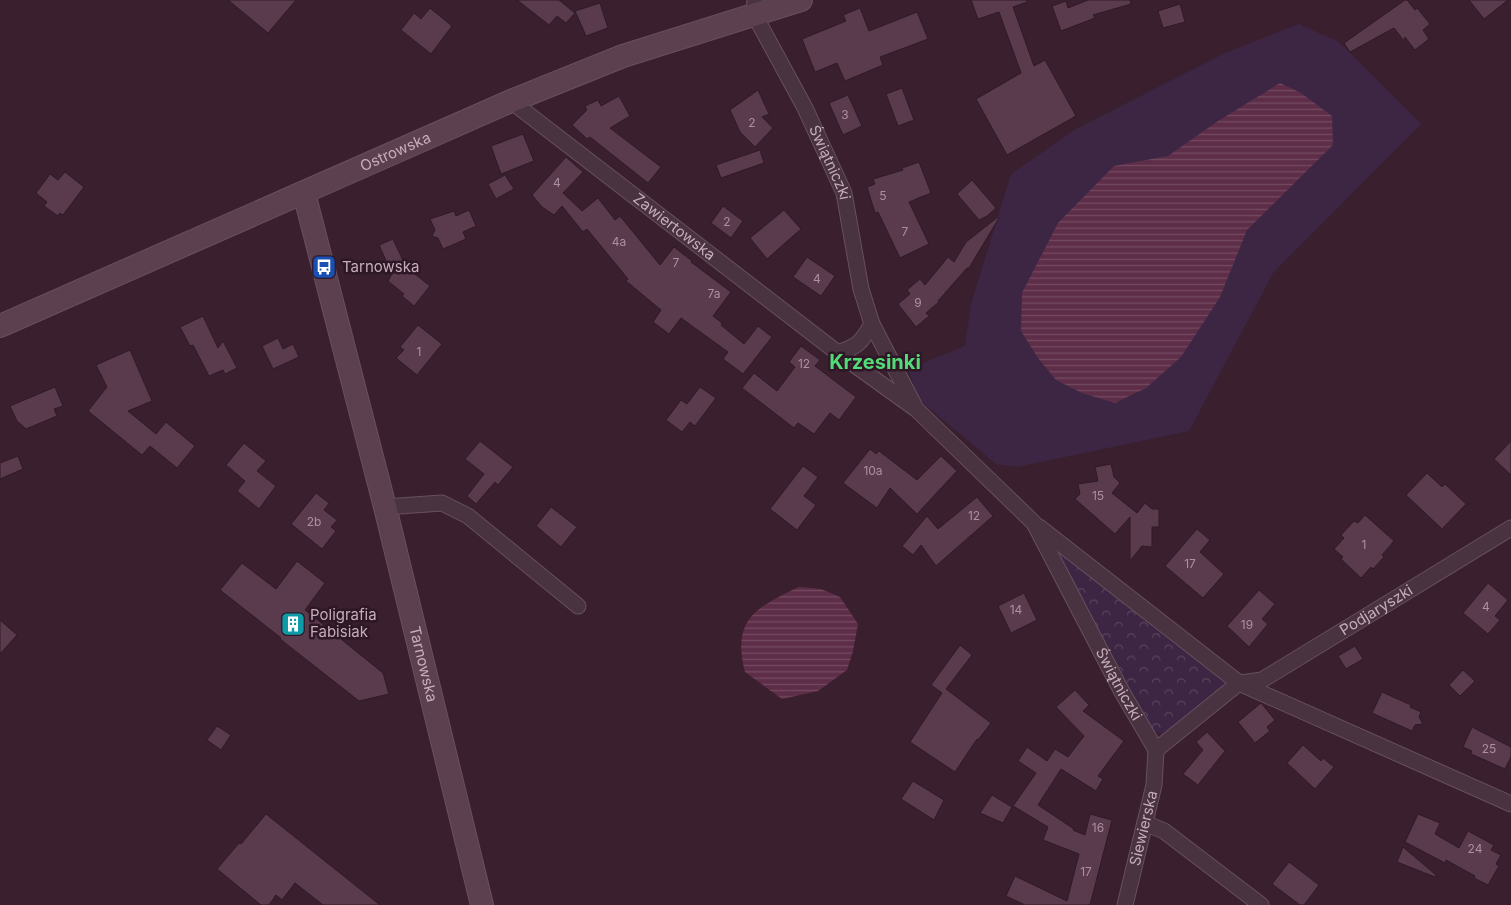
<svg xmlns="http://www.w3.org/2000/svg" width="1511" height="905" font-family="Inter,sans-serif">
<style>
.green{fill:#3d2643}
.forest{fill:url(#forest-crowns)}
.water{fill:url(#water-rules)}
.building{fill:#5a3a4d;stroke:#301a27}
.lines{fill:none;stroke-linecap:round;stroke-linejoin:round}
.street-casing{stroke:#68505e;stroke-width:17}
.secondary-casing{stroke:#68505e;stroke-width:24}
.street{stroke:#4a3340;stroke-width:15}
.secondary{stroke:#5d4050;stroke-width:22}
.labels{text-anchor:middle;stroke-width:5;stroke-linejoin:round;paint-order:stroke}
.number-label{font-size:12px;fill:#ac90a0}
.street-label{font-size:15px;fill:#c7adbb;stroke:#2e1825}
.poi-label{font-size:15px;fill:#c7adbb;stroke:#2e1825;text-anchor:start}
.district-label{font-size:20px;font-weight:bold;fill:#53db79;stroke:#2e1825}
</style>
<defs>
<pattern id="forest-crowns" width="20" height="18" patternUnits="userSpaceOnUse" patternTransform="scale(1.25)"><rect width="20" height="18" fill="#3d2643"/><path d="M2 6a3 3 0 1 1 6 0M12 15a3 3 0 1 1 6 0" fill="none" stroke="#58435c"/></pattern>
<pattern id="water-rules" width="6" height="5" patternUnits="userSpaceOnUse" patternTransform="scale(1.25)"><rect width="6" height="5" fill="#5e2e49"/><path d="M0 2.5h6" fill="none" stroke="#744a61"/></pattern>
</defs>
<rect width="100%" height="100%" fill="#3a1f2e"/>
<polygon class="green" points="1299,24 1339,42 1421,124 1273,273 1189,431 1017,467 996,464 918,399 908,369 965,346 971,304 1011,174 1076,129 1225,53"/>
<polygon class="forest" points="1057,548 1226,683 1167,736 1147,729 1123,683"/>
<g class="water">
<polygon points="1280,83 1301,93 1332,116 1333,145 1247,230 1220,297 1181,357 1146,388 1115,403 1082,393 1056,380 1038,358 1021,331 1022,293 1058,223 1114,166 1168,156 1218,121"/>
<path d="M 799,587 L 821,589 L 840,597 L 858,624 L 853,651 L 847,670 L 818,691 L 782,699 L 745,672 C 731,619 757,607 799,587 Z"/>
</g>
<g class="building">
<polygon points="228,0 296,0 268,33"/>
<polygon points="517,0 559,0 575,13 566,23 557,16 549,25"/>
<polygon points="971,0 1027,0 1027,2 1013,7 1034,66 1045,60 1076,116 1007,155 976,99 1021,73 999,12 978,19"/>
<polygon points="1088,0 1130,0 1131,4 1093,15 1095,18 1061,31 1052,6 1066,1 1068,8"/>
<polygon points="1405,0 1407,0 1415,10 1417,8 1430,24 1423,30 1429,39 1415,50 1405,37 1404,41 1394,28 1350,52 1344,43"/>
<polygon points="1469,0 1508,0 1484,19"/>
<polygon points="600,3 608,28 586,36 575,11"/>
<polygon points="1180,4 1185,22 1163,28 1158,11"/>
<polygon points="430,8 452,26 431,54 401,30 414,13 421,19"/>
<polygon points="860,8 869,31 917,12 928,39 880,57 883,65 845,81 837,63 815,72 802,39 846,21 843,15"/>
<polygon points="902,88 914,120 898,126 886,94"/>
<polygon points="758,90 769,114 762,117 773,128 755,147 740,132 730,110"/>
<polygon points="848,95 862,126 843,135 829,103"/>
<polygon points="619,96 630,116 610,128 661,167 648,183 590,137 587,139 572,125 587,110 585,106 598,100 601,106"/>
<polygon points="523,134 534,161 501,174 491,146"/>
<polygon points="760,150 764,163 721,178 716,165"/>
<polygon points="566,157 583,172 563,193 582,211 598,198 615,220 620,216 660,265 674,247 692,261 691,262 731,292 713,316 722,323 721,325 744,344 758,326 772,337 743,374 723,359 728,352 681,318 669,334 653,322 661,310 626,281 628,279 587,229 583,232 562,206 554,215 542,207 532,195"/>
<polygon points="919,162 931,193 909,202 929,244 900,258 878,212 875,213 867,187 875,184 873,179 903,170 902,168"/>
<polygon points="65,172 84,187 63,215 60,213 58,216 44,206 47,202 36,193 50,174 58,180"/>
<polygon points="505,175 514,189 496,199 488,184"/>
<polygon points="972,180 996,208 987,216 979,220 957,194"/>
<polygon points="723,206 743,221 731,238 711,223"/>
<polygon points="469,210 476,226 463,232 466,239 443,249 438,238 432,236 435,230 430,219 454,211 456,216"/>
<polygon points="784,210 801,229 767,259 750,238"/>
<polygon points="998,217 999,218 969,268 967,268 938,301 939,302 926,313 929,316 916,327 898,304 910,294 907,290 920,279 925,285 948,257 954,262 966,242"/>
<polygon points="393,239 406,267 430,286 414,306 402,296 404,294 388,281 392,274 379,245"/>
<polygon points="807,257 835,276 821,296 793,277"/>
<polygon points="203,316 218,348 223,341 237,368 225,374 223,370 209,376 193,345 190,346 180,327"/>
<polygon points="418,325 442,344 417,375 396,358 404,350 400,347"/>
<polygon points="278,338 283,349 293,344 299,357 273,369 262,346"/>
<polygon points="801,346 820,360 815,366 856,397 839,420 830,413 814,434 798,423 794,428 742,388 754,373 777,391 795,367 789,362"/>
<polygon points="130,350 152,401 128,411 156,434 166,422 195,446 177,468 150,446 142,455 88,411 107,387 96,365"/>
<polygon points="55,387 63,406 54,409 57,416 26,429 17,421 10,406"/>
<polygon points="700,387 716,398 695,426 690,422 682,432 666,420 681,400 687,404"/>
<polygon points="480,441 513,467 498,485 495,482 476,504 467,496 484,474 465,459"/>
<polygon points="1511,441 1511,475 1494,459"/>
<polygon points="244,443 266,461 257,471 276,486 259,509 237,491 245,481 226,465"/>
<polygon points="870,449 876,454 879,451 917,480 941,456 957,471 917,514 890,488 877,508 843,483"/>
<polygon points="18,456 23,469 0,479 0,463"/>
<polygon points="1111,464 1114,477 1120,483 1112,493 1137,513 1145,503 1152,509 1159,509 1159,527 1152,527 1152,547 1142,546 1130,561 1130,517 1115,534 1075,499 1080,494 1078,484 1098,481 1095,467"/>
<polygon points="803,466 818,477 804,496 816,505 797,530 770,509"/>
<polygon points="1427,473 1442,487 1445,484 1466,504 1442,529 1406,495"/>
<polygon points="316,493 329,503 324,510 337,520 331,527 336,531 322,549 291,524"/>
<polygon points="977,497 993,516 936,566 921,545 913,555 902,546 927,516 938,529"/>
<polygon points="551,507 577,527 561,547 536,526"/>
<polygon points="1365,515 1394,541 1382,555 1384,557 1373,569 1371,567 1361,578 1341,559 1343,557 1334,549 1344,538 1341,535 1354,521 1358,523"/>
<polygon points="1197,529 1210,540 1200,552 1224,574 1203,598 1165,566"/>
<polygon points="297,561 325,583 305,610 383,673 389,694 359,701 280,639 281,638 220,590 242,563 276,589"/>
<polygon points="1488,583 1508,600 1495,616 1500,620 1488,634 1463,613"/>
<polygon points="1259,590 1275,604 1262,619 1268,624 1249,647 1227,626"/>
<polygon points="1024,593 1037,620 1011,633 998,606"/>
<polygon points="0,620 17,635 0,654"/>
<polygon points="960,645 972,655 946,689 991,723 978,740 977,739 955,772 910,742 942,693 931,685"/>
<polygon points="1355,646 1363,659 1346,669 1338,656"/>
<polygon points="1463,670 1475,681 1460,696 1449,685"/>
<polygon points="1075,690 1089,705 1083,711 1124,741 1098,776 1103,779 1096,791 1061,769 1038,805 1074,829 1073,830 1085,835 1090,814 1112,820 1090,905 1025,905 1006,896 1015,876 1067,901 1079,854 1043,840 1048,827 1013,806 1036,773 1018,761 1027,747 1047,761 1055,749 1068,757 1084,736 1056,707"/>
<polygon points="1382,692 1411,705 1410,707 1421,712 1419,717 1423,724 1415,725 1412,731 1372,713"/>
<polygon points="1261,703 1275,720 1267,727 1270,731 1255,743 1238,722"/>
<polygon points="217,726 231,735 221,750 207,740"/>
<polygon points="1472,727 1511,747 1511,757 1505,769 1471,754 1472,751 1463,747"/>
<polygon points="1207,732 1225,751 1198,785 1183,774 1203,750 1196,742"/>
<polygon points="1303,745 1321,761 1323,758 1334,767 1315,789 1287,763"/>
<polygon points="913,781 944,800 934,820 901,799"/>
<polygon points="992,795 1012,807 1003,823 980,813"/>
<polygon points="266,814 380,905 323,905 295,883 282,900 276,895 269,905 261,905 217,869 239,843 241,844"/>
<polygon points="1418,814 1440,823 1435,834 1459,848 1468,831 1494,845 1491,850 1501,855 1496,864 1499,866 1488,885 1474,878 1475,876 1446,860 1445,863 1405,842"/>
<polygon points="1403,847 1436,875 1435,877 1397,862"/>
<polygon points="1289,862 1319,885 1304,905 1300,905 1272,884"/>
</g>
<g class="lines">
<g class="street-casing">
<g id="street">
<path id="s1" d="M 755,0 L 754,14 L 805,108 L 844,193 L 861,289 L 872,324 L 914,405"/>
<path id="s2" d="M 511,101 L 838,353 L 916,409 L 1034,523 L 1122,692 L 1156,750"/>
<path d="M 838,353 C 858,346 861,343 872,324"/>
<polyline points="385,507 442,503 468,516 578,606"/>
<polyline points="1039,527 1239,683 1511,804"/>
<path id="s3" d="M 1241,683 L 1262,680 L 1511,528"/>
<polyline points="1156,750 1239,683"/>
<polyline points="1145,823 1164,831 1261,905"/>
<path id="s4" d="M 1125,905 L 1154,785 L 1156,750"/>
</g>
</g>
<g class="secondary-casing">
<g id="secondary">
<path id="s5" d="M 304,193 L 385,507 L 482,905"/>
<path id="s6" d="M 0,326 L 511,101 L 623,56 L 801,0"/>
</g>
</g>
<use href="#street" class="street"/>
<use href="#secondary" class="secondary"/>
</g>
<defs>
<g id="bus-square" transform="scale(1.25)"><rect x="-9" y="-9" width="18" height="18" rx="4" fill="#1a4fb4" stroke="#2e1825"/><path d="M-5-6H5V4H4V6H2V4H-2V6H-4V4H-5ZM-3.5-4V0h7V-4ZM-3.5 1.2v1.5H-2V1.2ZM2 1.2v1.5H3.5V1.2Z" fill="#fff"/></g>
<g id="building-square" transform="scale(1.25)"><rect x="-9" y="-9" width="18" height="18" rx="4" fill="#0f9aa8" stroke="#2e1825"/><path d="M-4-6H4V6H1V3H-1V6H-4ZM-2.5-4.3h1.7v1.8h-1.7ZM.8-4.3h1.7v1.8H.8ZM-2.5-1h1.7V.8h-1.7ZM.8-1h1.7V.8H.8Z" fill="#fff"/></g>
</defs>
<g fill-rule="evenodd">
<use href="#bus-square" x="324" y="267"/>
<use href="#building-square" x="293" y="624"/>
</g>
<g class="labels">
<g class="number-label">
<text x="845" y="119">3</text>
<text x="752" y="127">2</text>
<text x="557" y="187">4</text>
<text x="883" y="200">5</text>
<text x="727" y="226">2</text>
<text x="905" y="236">7</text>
<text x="619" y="246">4a</text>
<text x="676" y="267">7</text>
<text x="817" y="283">4</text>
<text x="714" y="298">7a</text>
<text x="918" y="307">9</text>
<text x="419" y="356">1</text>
<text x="804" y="368">12</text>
<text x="873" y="475">10a</text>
<text x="1098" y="500">15</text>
<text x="974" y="520">12</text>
<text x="314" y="526">2b</text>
<text x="1364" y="549">1</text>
<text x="1190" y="568">17</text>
<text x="1486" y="611">4</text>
<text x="1016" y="614">14</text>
<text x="1247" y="629">19</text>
<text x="1489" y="753">25</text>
<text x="1098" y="832">16</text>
<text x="1475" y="853">24</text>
<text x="1086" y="876">17</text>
</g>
<g class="street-label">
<text dy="5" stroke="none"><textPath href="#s6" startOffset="432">Ostrowska</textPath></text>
<text dy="5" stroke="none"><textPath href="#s1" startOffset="181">Świątniczki</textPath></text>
<text dy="5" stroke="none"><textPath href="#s2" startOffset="206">Zawiertowska</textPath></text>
<text dy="5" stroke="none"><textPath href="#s3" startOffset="155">Podjaryszki</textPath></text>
<text dy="5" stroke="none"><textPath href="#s5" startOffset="486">Tarnowska</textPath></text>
<text dy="5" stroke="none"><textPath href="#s2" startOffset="855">Świątniczki</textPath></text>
<text dy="5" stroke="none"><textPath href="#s4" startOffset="79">Siewierska</textPath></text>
</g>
<g class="poi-label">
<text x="342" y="272">Tarnowska</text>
<text x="310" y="620">Poligrafia<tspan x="310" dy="17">Fabisiak</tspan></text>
</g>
<g class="district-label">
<text x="875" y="369">Krzesinki</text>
</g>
</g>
</svg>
